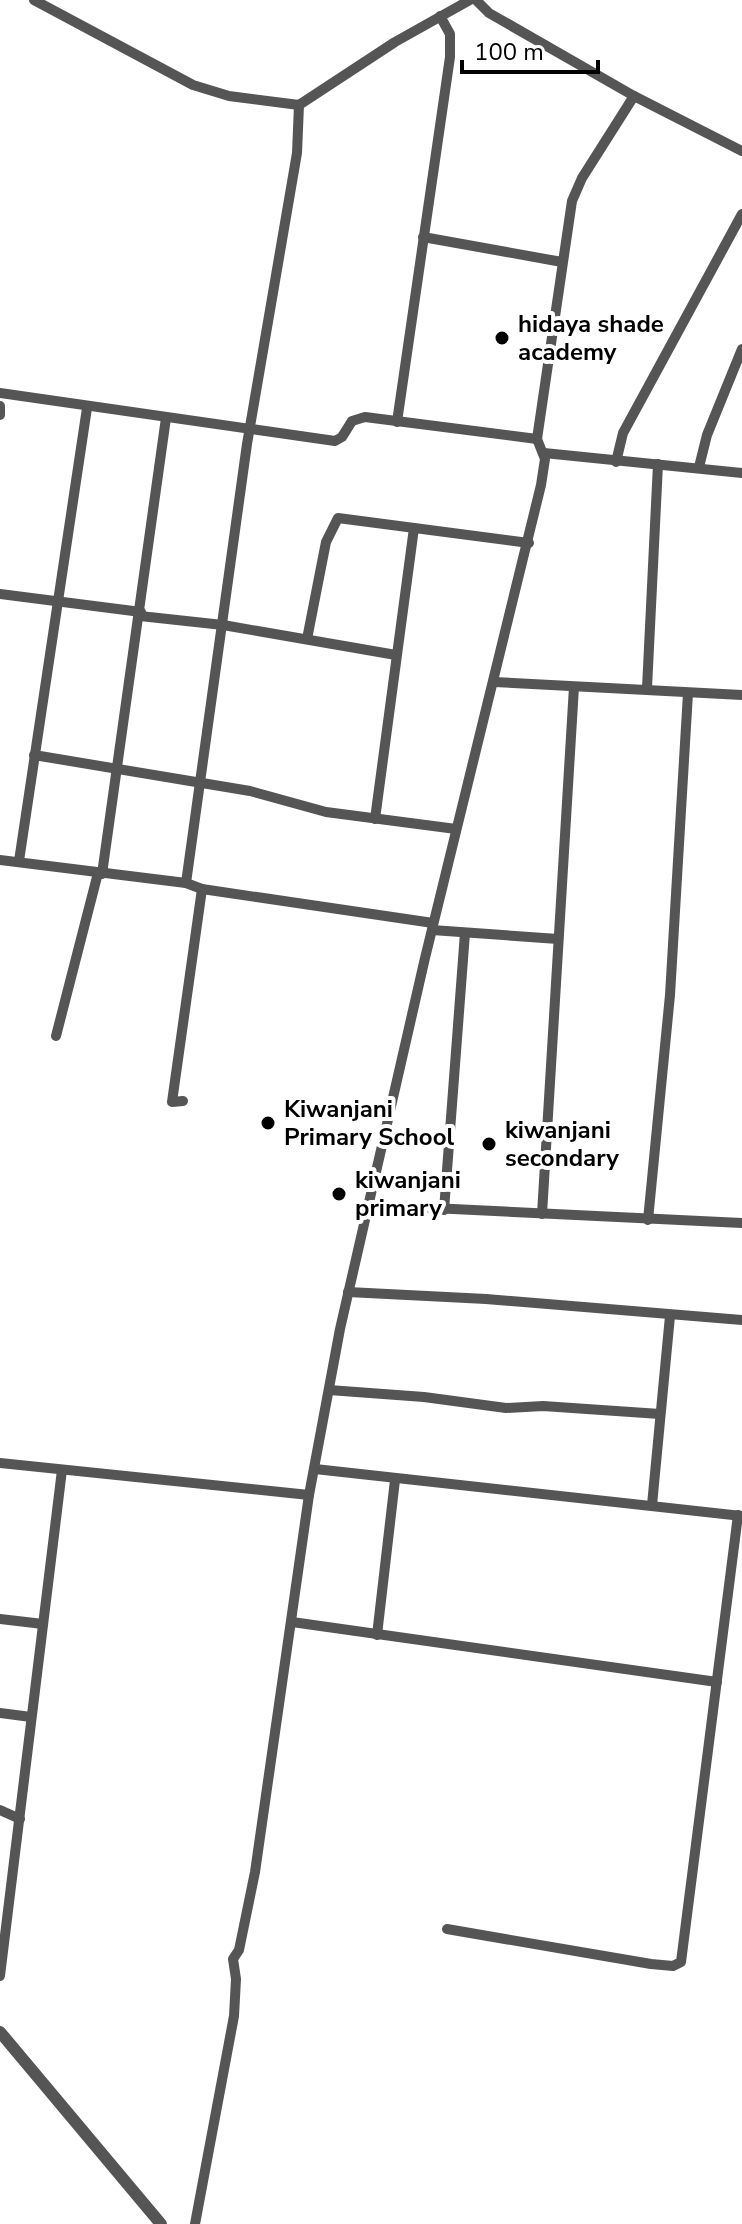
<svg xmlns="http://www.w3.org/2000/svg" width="742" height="2224" font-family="'Nunito Sans',sans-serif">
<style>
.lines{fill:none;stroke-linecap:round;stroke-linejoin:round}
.minor{stroke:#555;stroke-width:10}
.tertiary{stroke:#555;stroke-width:12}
.poi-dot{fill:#000;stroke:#fff;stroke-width:3}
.labels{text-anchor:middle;stroke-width:8;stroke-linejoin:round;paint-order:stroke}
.poi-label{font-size:24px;font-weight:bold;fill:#000;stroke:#fff;text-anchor:start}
</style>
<rect width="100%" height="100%" fill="#fff"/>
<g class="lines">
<g class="minor">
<polyline points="34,0 193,85 229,96 299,105 395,42 470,0"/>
<polyline points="476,0 489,13 634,96 742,151"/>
<polyline points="423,237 562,262"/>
<polyline points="0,393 335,441 342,437 352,421 365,417 537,439"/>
<polyline points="0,406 0,415"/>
<polyline points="397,422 450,57 450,34 440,16"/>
<polyline points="544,453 742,473"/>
<polyline points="616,462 623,433 742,214"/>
<polyline points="699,467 707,435 742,349"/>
<polyline points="0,594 141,612"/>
<polyline points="140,616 223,625 396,655"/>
<polyline points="307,639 326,542 338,518 529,543"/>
<polyline points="494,682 742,695"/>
<polyline points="647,688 658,464"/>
<polyline points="34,755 250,791 326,812 456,829"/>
<polyline points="375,819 414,528"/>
<polyline points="0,860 186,883 202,889 433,923"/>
<polyline points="19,861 87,408"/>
<polyline points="102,874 166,418"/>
<polyline points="186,883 247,444 297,153 299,105"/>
<polyline points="432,930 558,939"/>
<polyline points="56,1036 98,873"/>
<polyline points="183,1101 172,1102 202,889"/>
<polyline points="370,1205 742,1223"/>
<polyline points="444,1210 465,933"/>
<polyline points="542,1214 574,687"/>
<polyline points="648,1220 670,995 688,693"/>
<polyline points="348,1292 486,1299 742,1320"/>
<polyline points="329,1390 424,1397 506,1408 543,1406 660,1414"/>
<polyline points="0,1463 309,1495"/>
<polyline points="315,1469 742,1516"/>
<polyline points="652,1505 670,1316"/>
<polyline points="0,1619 43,1624"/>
<polyline points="292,1622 717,1682"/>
<polyline points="377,1635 395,1480"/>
<polyline points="0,1713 31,1717"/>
<polyline points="0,1810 20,1819"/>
<polyline points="447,1929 651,1964 673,1966 681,1962 738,1515"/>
<polyline points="0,1976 62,1470"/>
<polyline points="195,2224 234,2016 236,1979 233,1959 239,1950 255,1872 309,1495 340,1329 425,958 541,485 545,459 537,439 572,201 582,178 634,96"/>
</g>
<polyline class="tertiary" points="0,2032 161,2224"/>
</g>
<g class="poi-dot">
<circle cx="502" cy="338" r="8"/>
<circle cx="268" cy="1123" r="8"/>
<circle cx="489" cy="1144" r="8"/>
<circle cx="339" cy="1194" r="8"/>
</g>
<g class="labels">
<g class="poi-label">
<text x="518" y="332">hidaya shade<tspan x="518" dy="28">academy</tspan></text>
<text x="284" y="1117">Kiwanjani<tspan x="284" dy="28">Primary School</tspan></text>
<text x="505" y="1138">kiwanjani<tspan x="505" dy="28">secondary</tspan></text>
<text x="355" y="1188">kiwanjani<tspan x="355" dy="28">primary</tspan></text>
</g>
</g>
<path d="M462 60v12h136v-12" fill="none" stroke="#000000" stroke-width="4"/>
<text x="474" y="60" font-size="24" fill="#000000" stroke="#ffffff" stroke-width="6" paint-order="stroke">100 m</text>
</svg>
